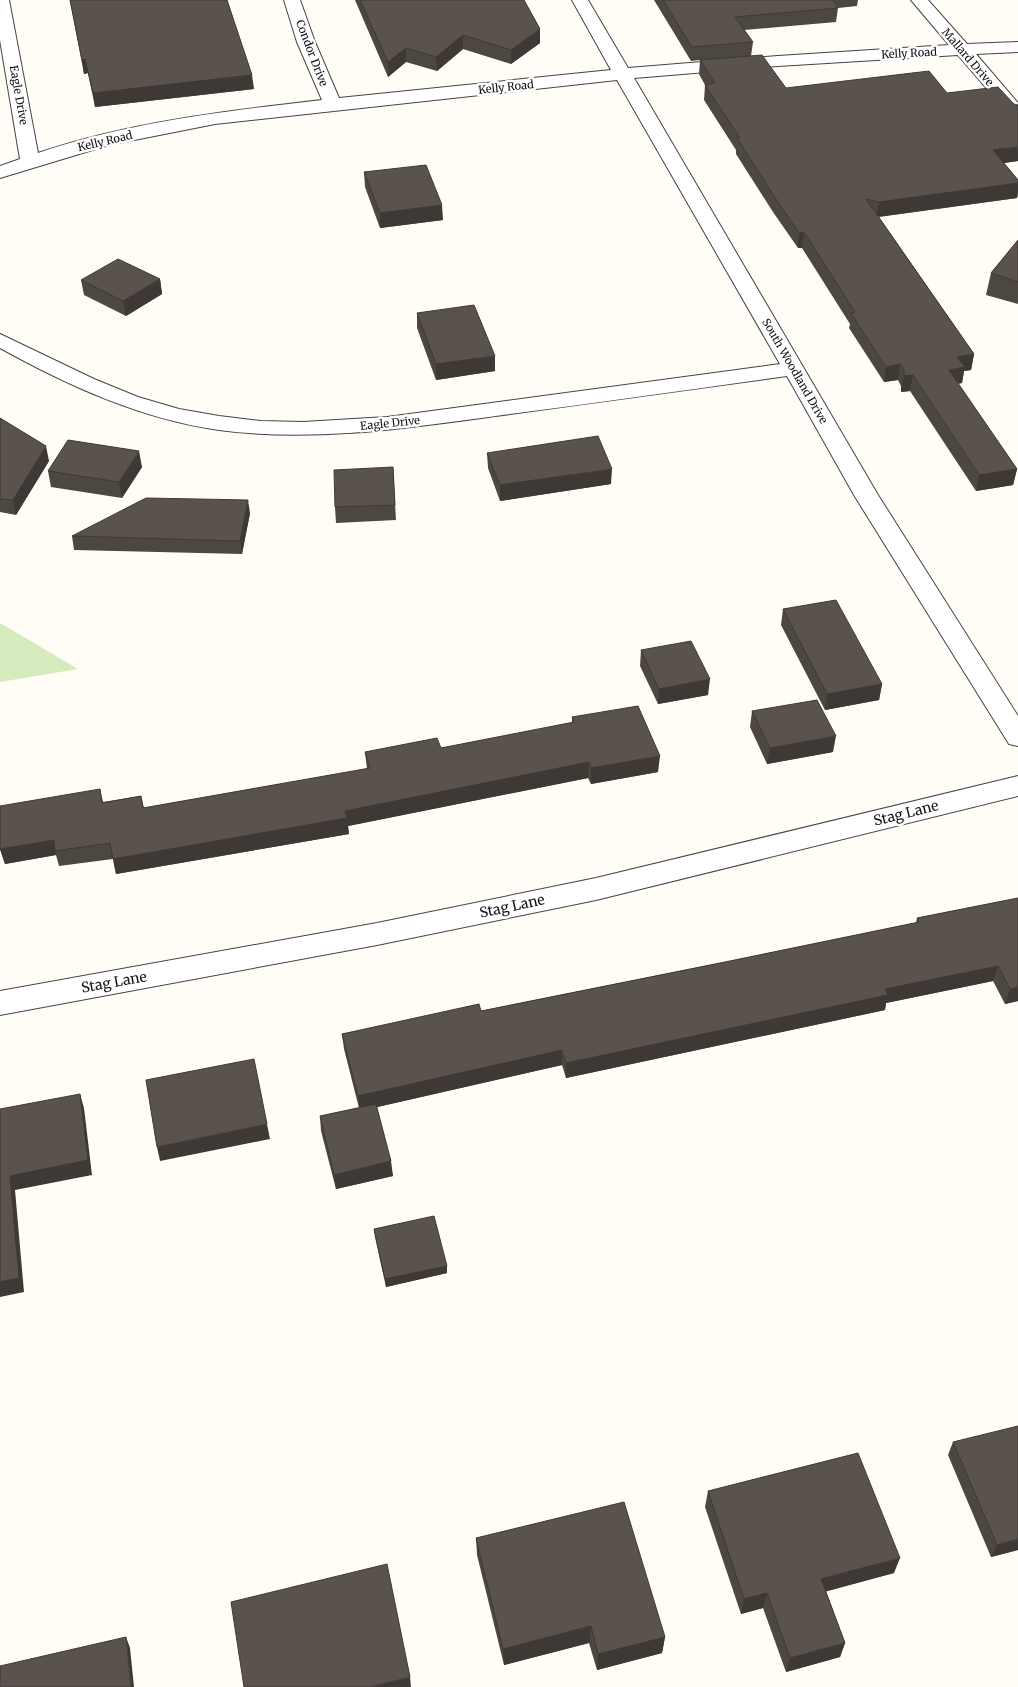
<svg xmlns="http://www.w3.org/2000/svg" width="1018" height="1687" font-family="Merriweather,serif">
<style>
.green{fill:#d5ebbd}
.lines{fill:none;stroke-linecap:round;stroke-linejoin:round}
.street-casing{stroke:#444;stroke-width:2}
.street{fill:#fff;fill-rule:evenodd}
.wall{fill:#4d4742}
.shaded-wall{fill:#3f3936}
.building{fill:#5a524d;stroke:#3f3936}
.labels{text-anchor:middle;stroke-width:5;stroke-linejoin:round;paint-order:stroke}
.far-street-label{font-size:11px;fill:#111;stroke:#fff}
.street-label{font-size:14px;fill:#111;stroke:#fff}
</style>
<rect width="100%" height="100%" fill="#fffdf5"/>
<polygon class="green" points="0,623 78,669 0,682"/>
<g class="lines">
<g class="street-casing">
<g id="street">
<path d="M 0,0 L 9,0 L 38,153 C 129,122 227,111 322,100 L 297,42 L 284,0 L 300,0 L 315,42 L 339,98 L 611,70 L 572,0 L 588,0 L 628,68 L 778,56 L 949,45 L 911,0 L 928,0 L 967,44 L 1018,42 L 1018,52 L 976,54 L 1018,103 L 1018,119 L 1012,118 L 958,55 L 778,66 L 634,78 L 878,495 L 1018,716 L 1018,746 L 1009,744 L 854,495 L 787,376 C 694,389 602,402 510,414 C 414,427 316,443 219,430 C 141,419 69,386 0,348 L 0,334 L 94,379 L 138,397 L 179,409 L 219,416 L 261,421 L 303,422 L 387,417 L 780,364 L 617,80 L 215,124 L 109,145 L 0,178 L 0,166 L 20,159 L 0,40 Z"/>
<polygon points="1018,776 1018,796 596,900 377,945 0,1015 0,991 377,923 596,878"/>
</g>
</g>
<use href="#street" class="street"/>
</g>
<g class="wall">
<polygon points="70,0 227,0 254,89 95,107 88,73 84,74"/>
<polygon points="355,0 524,0 540,29 540,43 511,64 463,49 437,71 406,62 388,77"/>
<polygon points="654,0 858,0 857,6 838,8 836,22 744,30 753,42 751,56 786,88 947,93 1018,161 1004,163 1018,180 1018,193 1017,198 879,217 974,354 971,370 964,371 962,383 958,384 1017,469 1013,485 976,491 910,391 901,392 901,386 898,380 884,382 849,328 850,324 802,248 798,248 773,212 736,154 736,150 704,100 705,85 699,74 700,60 691,61"/>
<polygon points="364,172 443,220 380,228 365,187"/>
<polygon points="1018,240 1018,304 986,295 991,273"/>
<polygon points="160,279 162,294 126,316 84,295 81,280"/>
<polygon points="417,313 495,371 436,380 417,328"/>
<polygon points="0,418 49,461 16,515 0,512"/>
<polygon points="487,453 611,484 500,501 488,468"/>
<polygon points="142,467 122,498 51,487 48,471"/>
<polygon points="393,467 396,520 336,523 335,507"/>
<polygon points="250,513 242,554 74,550 72,536"/>
<polygon points="783,609 882,684 879,700 825,710 781,625"/>
<polygon points="641,650 708,695 658,704 640,666"/>
<polygon points="752,711 833,752 767,764 750,727"/>
<polygon points="572,717 658,772 591,784 588,778 348,826 349,834 116,874 113,859 59,866 56,855 5,864 0,849 100,789 103,802 141,796 144,808 367,769 365,752 441,748 572,723"/>
<polygon points="1018,898 1018,1001 1005,1004 993,981 886,1003 885,1010 566,1078 562,1065 377,1107 393,1176 336,1189 321,1131 320,1116 359,1108 344,1049 342,1034 481,1011 725,962 916,923 917,918"/>
<polygon points="374,1229 447,1266 447,1273 386,1287 375,1237"/>
<polygon points="953,1442 1018,1550 991,1557 948,1455"/>
<polygon points="708,1491 894,1573 826,1591 845,1643 840,1657 786,1672 763,1608 741,1614 705,1507"/>
<polygon points="476,1538 665,1637 662,1653 597,1670 589,1643 504,1665 477,1555"/>
</g>
<g class="shaded-wall">
<polygon points="540,29 540,43 511,64 511,50"/>
<polygon points="463,35 463,49 437,71 436,57"/>
<polygon points="406,48 406,62 388,77 388,62"/>
<polygon points="85,59 88,73 84,74 82,60"/>
<polygon points="252,75 254,89 95,107 93,93"/>
<polygon points="1018,147 1018,161 990,165 993,150"/>
<polygon points="1018,183 1018,193 1017,198 876,217 879,202"/>
<polygon points="442,205 443,220 380,228 380,213"/>
<polygon points="804,232 802,248 798,248 799,233"/>
<polygon points="160,279 162,294 126,316 123,301"/>
<polygon points="974,354 971,370 964,371 962,383 946,385 949,370 957,357"/>
<polygon points="495,356 495,371 436,380 436,364"/>
<polygon points="900,364 898,380 884,382 886,367"/>
<polygon points="913,375 910,391 901,392 904,376"/>
<polygon points="46,446 49,461 16,515 13,500"/>
<polygon points="139,451 142,467 122,498 119,482"/>
<polygon points="612,469 611,484 500,501 500,485"/>
<polygon points="1017,469 1013,485 976,491 979,475"/>
<polygon points="248,500 250,513 242,554 240,541"/>
<polygon points="710,679 708,695 658,704 659,689"/>
<polygon points="882,684 879,700 825,710 827,694"/>
<polygon points="836,736 833,752 767,764 770,748"/>
<polygon points="660,756 658,772 591,784 591,768"/>
<polygon points="589,762 588,778 348,826 349,834 116,874 113,859 345,811"/>
<polygon points="54,840 56,855 5,864 0,849"/>
<polygon points="998,966 993,981 886,1003 885,1010 566,1078 566,1063 885,989"/>
<polygon points="1018,987 1018,1001 1005,1004 1010,989"/>
<polygon points="562,1050 562,1065 360,1111 358,1096"/>
<polygon points="80,1094 84,1108 92,1175 15,1190 24,1292 0,1297 0,1282 10,1176"/>
<polygon points="267,1124 270,1139 160,1161 157,1147"/>
<polygon points="391,1161 393,1176 336,1189 334,1175"/>
<polygon points="447,1266 447,1273 386,1287 385,1279"/>
<polygon points="1018,1539 1018,1550 991,1557 997,1545"/>
<polygon points="900,1558 894,1573 817,1594 821,1579"/>
<polygon points="767,1593 763,1608 741,1614 744,1599"/>
<polygon points="591,1626 589,1643 504,1665 503,1649"/>
<polygon points="126,1637 130,1648 134,1687 131,1687"/>
<polygon points="665,1637 662,1653 597,1670 598,1654"/>
<polygon points="845,1643 840,1657 786,1672 790,1658"/>
<polygon points="410,1677 411,1687 370,1687"/>
</g>
<g class="building">
<polygon points="70,0 227,0 252,75 93,93 85,59 82,60"/>
<polygon points="360,0 524,0 540,29 511,50 463,35 436,57 406,48 388,62"/>
<polygon points="663,0 833,0 838,8 735,17 753,42 692,47"/>
<polygon points="762,55 786,88 929,71 947,93 998,87 1014,104 1018,105 1018,147 993,150 1018,180 1018,183 879,202 866,199 974,354 957,357 965,367 949,370 1017,469 979,475 913,375 904,376 904,370 900,364 886,367 851,313 855,312 804,232 799,233 774,196 737,138 740,138 705,85 715,83 700,60"/>
<polygon points="426,165 442,205 380,213 364,172"/>
<polygon points="1018,240 1018,282 991,273"/>
<polygon points="118,259 160,279 123,301 81,280"/>
<polygon points="474,305 495,356 436,364 417,313"/>
<polygon points="0,418 46,446 13,500 0,499"/>
<polygon points="598,436 612,469 500,485 487,453"/>
<polygon points="68,440 139,451 119,482 48,471"/>
<polygon points="393,467 395,505 335,507 334,470"/>
<polygon points="146,498 248,500 240,541 72,536"/>
<polygon points="836,600 882,684 827,694 783,609"/>
<polygon points="691,641 710,679 659,689 641,650"/>
<polygon points="817,700 836,736 770,748 752,711"/>
<polygon points="638,706 660,756 591,768 589,762 345,811 347,818 113,859 110,843 55,851 54,840 0,849 0,806 100,789 102,803 141,796 143,808 370,768 365,752 437,738 441,748 574,722 572,717"/>
<polygon points="1018,898 1018,987 1010,989 998,966 885,989 888,995 566,1063 562,1050 358,1096 342,1034 479,1004 481,1011 725,962 919,922 917,918"/>
<polygon points="254,1059 267,1124 157,1147 146,1080"/>
<polygon points="80,1094 88,1160 10,1176 19,1278 0,1282 0,1109"/>
<polygon points="376,1104 391,1161 334,1175 320,1116"/>
<polygon points="434,1216 447,1266 385,1279 374,1229"/>
<polygon points="1018,1426 1018,1539 997,1545 953,1442"/>
<polygon points="858,1453 900,1558 821,1579 845,1643 790,1658 767,1593 744,1599 708,1491"/>
<polygon points="624,1502 665,1637 598,1654 591,1626 503,1649 476,1538"/>
<polygon points="387,1564 410,1677 370,1687 244,1687 231,1602"/>
<polygon points="126,1637 131,1687 0,1687 0,1666"/>
</g>
<g class="labels">
<g class="far-street-label">
<text transform="translate(312 53) rotate(69)" y="4">Condor Drive</text>
<text transform="translate(909 53) rotate(-3)" y="4">Kelly Road</text>
<text transform="translate(968 57) rotate(49)" y="4">Mallard Drive</text>
<text transform="translate(506 87) rotate(-6)" y="4">Kelly Road</text>
<text transform="translate(19 95) rotate(80)" y="4">Eagle Drive</text>
<text transform="translate(105 141) rotate(-13)" y="4">Kelly Road</text>
<text transform="translate(795 371) rotate(60)" y="4">South Woodland Drive</text>
<text transform="translate(390 423) rotate(-6)" y="4">Eagle Drive</text>
</g>
<g class="street-label">
<text transform="translate(906 813) rotate(-14)" y="5">Stag Lane</text>
<text transform="translate(512 906) rotate(-12)" y="5">Stag Lane</text>
<text transform="translate(114 982) rotate(-10)" y="5">Stag Lane</text>
</g>
</g>
</svg>
